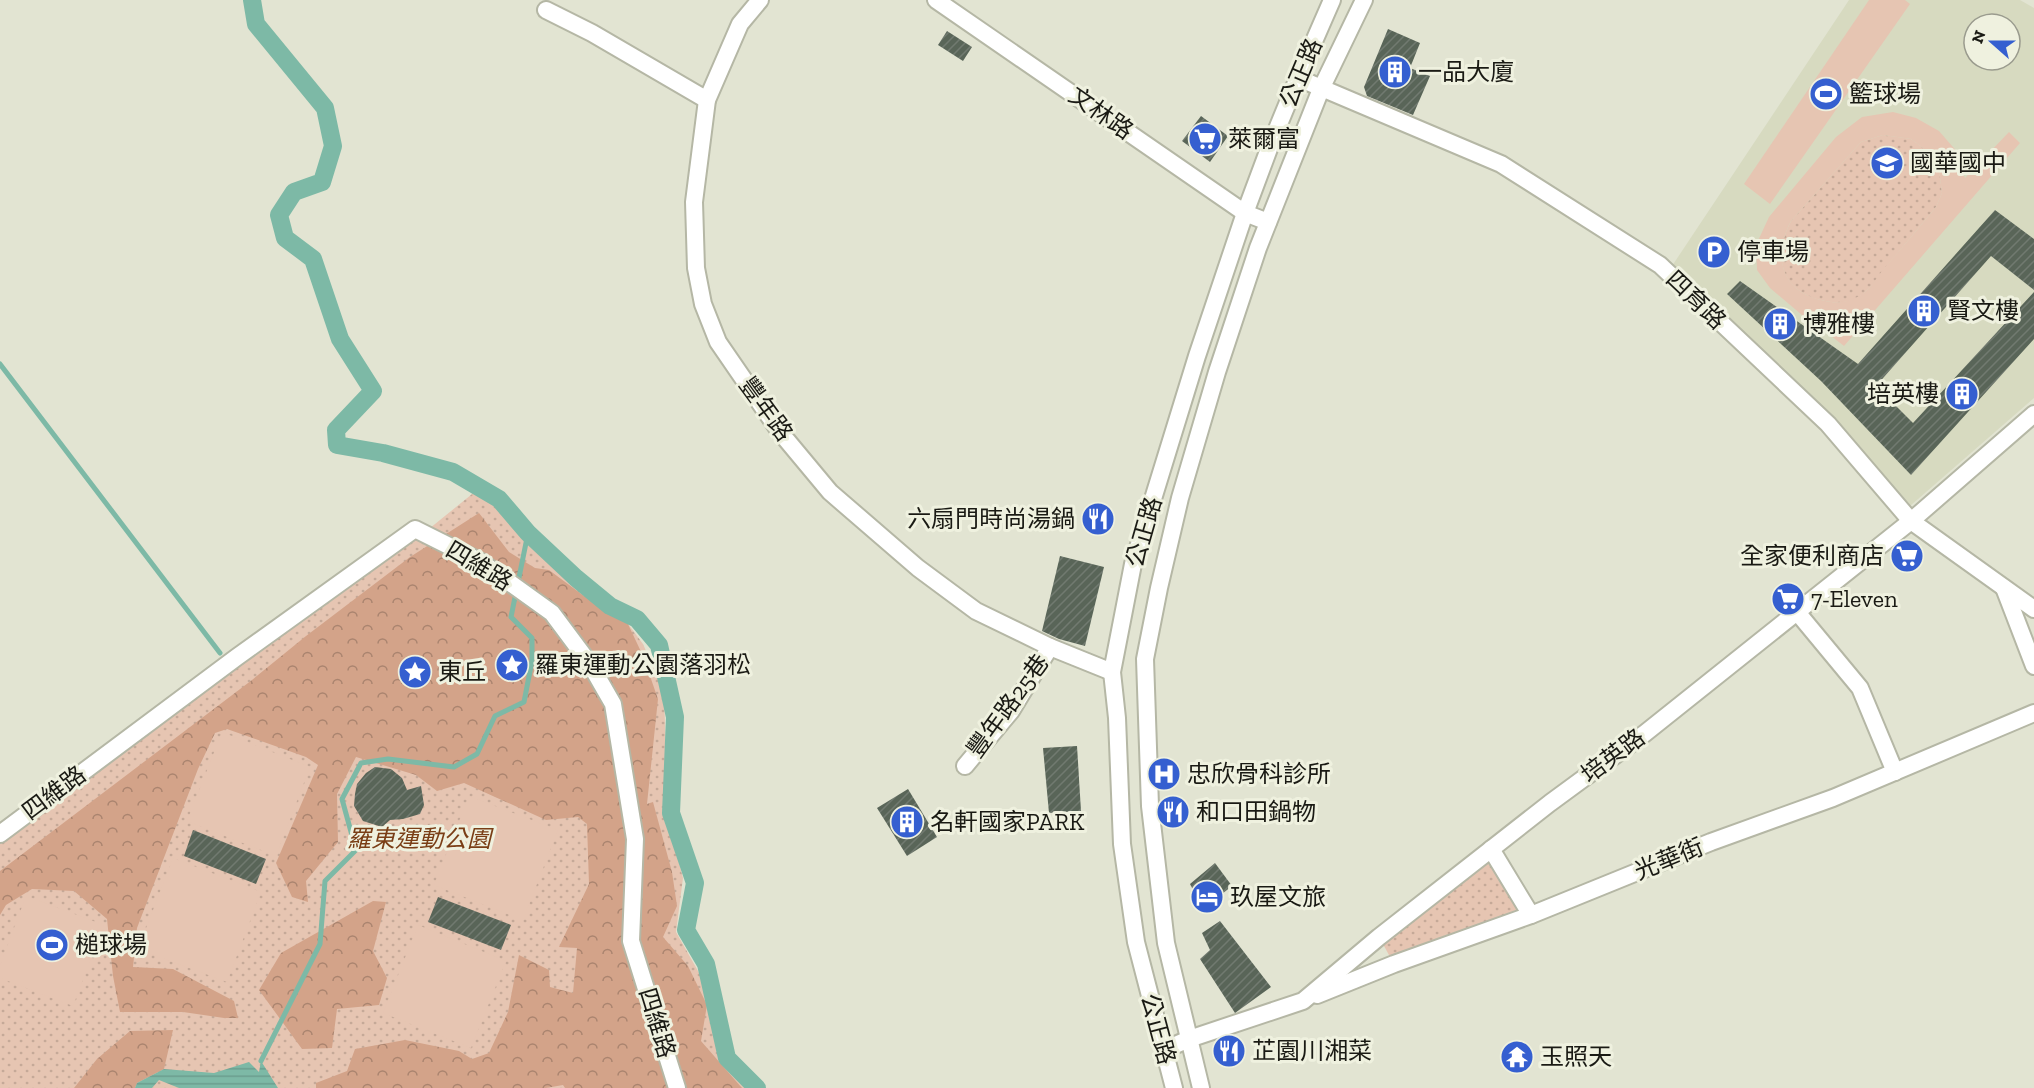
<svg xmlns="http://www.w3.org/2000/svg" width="2034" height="1088" font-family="'Zilla Slab','Noto Sans TC',serif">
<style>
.built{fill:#d7dac0;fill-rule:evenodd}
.grass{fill:url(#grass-dots)}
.forest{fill:url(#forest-crowns)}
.garden{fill:#e6c5b2;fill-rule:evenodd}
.water{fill:url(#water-rules)}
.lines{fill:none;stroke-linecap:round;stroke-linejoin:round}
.stream{stroke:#7db9a6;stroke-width:5}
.canal{stroke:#7db9a6;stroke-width:18}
.building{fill:url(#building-hatch)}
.minor-casing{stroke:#b5b7a5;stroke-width:20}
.minor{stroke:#fff;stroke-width:16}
.labels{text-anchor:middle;stroke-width:6;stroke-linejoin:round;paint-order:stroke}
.poi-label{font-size:24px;fill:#1a1a14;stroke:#eff1df;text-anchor:start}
.street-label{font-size:24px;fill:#1a1a14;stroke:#eff1df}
.park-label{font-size:24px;font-style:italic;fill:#7a3e16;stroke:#eff1df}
</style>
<defs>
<pattern id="grass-dots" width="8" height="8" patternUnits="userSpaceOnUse" patternTransform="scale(1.5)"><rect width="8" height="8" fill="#e6c5b2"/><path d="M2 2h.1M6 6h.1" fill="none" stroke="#c5a998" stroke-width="1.8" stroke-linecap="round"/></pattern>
<pattern id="forest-crowns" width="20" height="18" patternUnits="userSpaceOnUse" patternTransform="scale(1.5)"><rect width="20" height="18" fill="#d3a389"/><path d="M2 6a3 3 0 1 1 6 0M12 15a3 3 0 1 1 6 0" fill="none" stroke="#aa846f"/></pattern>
<pattern id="water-rules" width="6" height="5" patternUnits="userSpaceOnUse" patternTransform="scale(1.5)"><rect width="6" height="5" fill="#7db9a6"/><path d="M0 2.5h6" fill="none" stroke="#6b9e8e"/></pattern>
<pattern id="building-hatch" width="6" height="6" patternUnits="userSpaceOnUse" patternTransform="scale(1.5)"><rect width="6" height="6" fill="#596558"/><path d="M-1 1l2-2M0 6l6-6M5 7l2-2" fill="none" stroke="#717a70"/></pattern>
</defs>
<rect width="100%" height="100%" fill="#e2e4d2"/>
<path class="built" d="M 1849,0 L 2020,0 L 2034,8 L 2034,398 L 1910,506 L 1672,266 ZM 1974,24 L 2010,24 L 2010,60 L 1974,60 Z"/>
<g class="grass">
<path d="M 1883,135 L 1911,139 L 1923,148 L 1939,169 L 1942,193 L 1936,207 C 1919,227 1902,248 1885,268 C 1879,276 1872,286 1865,292 C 1852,304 1837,304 1821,300 C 1780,290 1773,256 1791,221 L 1861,142 Z"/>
<polygon points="482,486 530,542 608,597 643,644 664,692 668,820 683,878 676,932 711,994 734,1065 753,1088 0,1088 0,844 284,627 414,541"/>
<polygon points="1491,849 1531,915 1394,964 1379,937"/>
</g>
<g class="forest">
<polygon points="479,513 509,552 535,568 549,570 584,596 628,624 643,656 658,699 647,804 653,802 672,872 677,906 663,937 688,966 707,1005 701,1041 742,1088 565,1088 563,1085 546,1088 316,1088 316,1083 347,1071 355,1049 405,1040 459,1051 472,1059 489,1053 508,1012 519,955 549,970 550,987 573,993 577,948 559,947 589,884 587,824 578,817 546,820 464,783 437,791 416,775 356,757 337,794 338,842 306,881 308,902 292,897 276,863 318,765 306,757 227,729 215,733 198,769 137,928 133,967 173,969 234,1001 238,1018 224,1018 183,1012 120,1012 113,976 107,919 74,891 32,889 6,905 0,915 0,871 252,680 306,636 410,557"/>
<polygon points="373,901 386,902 373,951 387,978 379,1005 337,1009 332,1048 302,1049 259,990 281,953"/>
<polygon points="173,1030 164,1069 137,1083 135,1088 74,1088 97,1059 130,1031"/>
</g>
<g class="garden">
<polygon points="1869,0 1905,0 1910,4 1770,204 1744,184"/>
<path d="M 1893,112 L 1916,118 L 1939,131 L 1959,154 L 1961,168 L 1965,178 L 2009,132 L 2020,143 L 1844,346 L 1826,332 L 1831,323 L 1818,322 L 1802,315 L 1770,288 L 1757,270 L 1756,245 L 1769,217 L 1836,137 L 1862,117 ZM 1883,135 L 1911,139 L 1923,148 L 1939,169 L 1942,193 L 1936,207 C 1918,229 1900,250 1882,271 C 1876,279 1869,290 1861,295 C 1847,303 1837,304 1821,300 C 1780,290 1773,255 1791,221 L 1861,142 Z"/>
<polygon points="222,732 310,767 276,856 187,821"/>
<polygon points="469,796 558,830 523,920 434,885"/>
<polygon points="173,858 261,892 227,982 138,949"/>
<polygon points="26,896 104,925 73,1006 0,978 0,965"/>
<polygon points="418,925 506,961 471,1048 383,1013"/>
</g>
<polygon class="water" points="261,1061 278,1088 179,1088 159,1080 152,1088 135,1088 137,1083 164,1069 214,1073 249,1062 259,1072"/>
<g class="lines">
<g class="stream">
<polyline points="0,364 220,653"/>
<polyline points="261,1061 320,944 325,881 356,850 342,799 361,763 388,759 454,767 477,754 495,716 524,702 532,661 532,638 511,617 528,533"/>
</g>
<polyline class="canal" points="252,0 256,24 325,108 333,146 322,182 294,192 279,215 285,238 313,259 340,339 373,391 336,430 337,445 383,453 453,472 499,499 528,533 576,578 610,606 637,619 659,645 675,717 671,813 695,883 686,930 706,964 727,1058 757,1088"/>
</g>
<g class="building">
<polygon points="1388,29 1420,43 1410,68 1430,76 1413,115 1367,96 1364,87"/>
<polygon points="947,31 972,47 963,61 938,45"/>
<polygon points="1201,116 1228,136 1210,162 1182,141"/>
<polygon points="1995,210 2034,239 2034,290 1991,256 1876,386 1913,423 2034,292 2034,339 1911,475 1821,381 1727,294 1740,281 1858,364"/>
<polygon points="1060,556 1104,567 1085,646 1059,639 1042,631"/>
<polygon points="1077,746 1081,811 1049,813 1043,748"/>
<polygon points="375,767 391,769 402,778 407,790 421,786 424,805 420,814 403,819 390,820 382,827 363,821 354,806 355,794 357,784 366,773"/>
<polygon points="908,789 937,837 907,856 877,808"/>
<polygon points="193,830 266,859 256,884 184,856"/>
<polygon points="1215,863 1232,886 1203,909 1190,884"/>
<polygon points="438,897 511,925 501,950 428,922"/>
<polygon points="1220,921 1271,987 1235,1013 1200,959 1210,950 1202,933"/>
</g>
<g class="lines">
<g class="minor-casing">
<g id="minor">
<polyline points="760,0 740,24 707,100 694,202 696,268 703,304 718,342 780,432 830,492 918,568 976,611 1050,647 1112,672"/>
<polyline points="936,0 1245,213 1268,222"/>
<polyline points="546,10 592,33 707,100"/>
<polyline points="1298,78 1501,164 1660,265 1828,424 1911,521 2034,609"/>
<polyline points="2004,588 2034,666"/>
<polyline points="1797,612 1860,688 1895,772"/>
<polyline points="965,766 1011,711 1050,647"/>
<polyline points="0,834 237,657 415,529 481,562 552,613 590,664 613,704 635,839 631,941 677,1088"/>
<polyline points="1491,849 1531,915"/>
<polyline points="1317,995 1394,964 1531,915 1711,842 1833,798 2034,713"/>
<polyline points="1164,1050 1189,1039 1303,1001 1379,937 1550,803 1644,734 1911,521 2034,414"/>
<polyline points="1174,1088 1136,942 1122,844 1117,718 1112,672 1133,564 1197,356 1245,213 1270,146 1298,78 1332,0"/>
<polyline points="1201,1088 1166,943 1150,806 1145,659 1159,588 1180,498 1217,372 1258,248 1321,89 1364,0"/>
</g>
</g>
<use href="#minor" class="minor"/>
</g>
<defs>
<g id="building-disc" transform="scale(1.725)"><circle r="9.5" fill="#355fd0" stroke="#eff1df"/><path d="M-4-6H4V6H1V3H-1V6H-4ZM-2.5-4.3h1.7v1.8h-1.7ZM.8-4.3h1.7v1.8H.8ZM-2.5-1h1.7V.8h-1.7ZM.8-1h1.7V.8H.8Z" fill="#fff"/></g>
<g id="stadium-disc" transform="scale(1.725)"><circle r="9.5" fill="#355fd0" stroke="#eff1df"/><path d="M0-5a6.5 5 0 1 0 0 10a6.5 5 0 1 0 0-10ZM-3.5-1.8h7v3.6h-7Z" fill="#fff"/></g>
<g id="supermarket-disc" transform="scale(1.725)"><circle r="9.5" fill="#355fd0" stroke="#eff1df"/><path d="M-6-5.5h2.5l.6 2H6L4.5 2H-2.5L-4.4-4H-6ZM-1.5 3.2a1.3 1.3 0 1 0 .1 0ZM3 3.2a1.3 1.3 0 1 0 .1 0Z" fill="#fff"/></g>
<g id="school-disc" transform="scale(1.725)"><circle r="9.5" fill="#355fd0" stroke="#eff1df"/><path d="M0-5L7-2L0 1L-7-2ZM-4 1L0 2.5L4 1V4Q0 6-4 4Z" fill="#fff"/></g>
<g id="parking-disc" transform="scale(1.725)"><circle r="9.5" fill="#355fd0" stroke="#eff1df"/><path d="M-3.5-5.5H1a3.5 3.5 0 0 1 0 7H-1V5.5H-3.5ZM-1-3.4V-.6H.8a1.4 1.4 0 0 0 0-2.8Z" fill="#fff"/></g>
<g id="restaurant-disc" transform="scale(1.725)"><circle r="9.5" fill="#355fd0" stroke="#eff1df"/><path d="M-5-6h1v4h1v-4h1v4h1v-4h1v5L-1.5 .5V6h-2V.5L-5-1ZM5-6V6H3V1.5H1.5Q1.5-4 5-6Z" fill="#fff"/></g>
<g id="sight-disc" transform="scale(1.725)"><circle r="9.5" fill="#355fd0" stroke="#eff1df"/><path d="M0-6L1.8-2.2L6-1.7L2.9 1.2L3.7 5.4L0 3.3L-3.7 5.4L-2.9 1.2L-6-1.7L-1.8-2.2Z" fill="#fff"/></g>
<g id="hospital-disc" transform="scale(1.725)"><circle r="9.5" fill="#355fd0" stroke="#eff1df"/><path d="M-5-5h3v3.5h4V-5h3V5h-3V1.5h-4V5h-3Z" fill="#fff"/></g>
<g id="hotel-disc" transform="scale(1.725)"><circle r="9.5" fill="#355fd0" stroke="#eff1df"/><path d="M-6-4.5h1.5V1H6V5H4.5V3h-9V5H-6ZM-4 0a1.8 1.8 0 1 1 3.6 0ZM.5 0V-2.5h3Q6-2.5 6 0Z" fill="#fff"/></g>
<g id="temple-disc" transform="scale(1.725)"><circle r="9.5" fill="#355fd0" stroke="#eff1df"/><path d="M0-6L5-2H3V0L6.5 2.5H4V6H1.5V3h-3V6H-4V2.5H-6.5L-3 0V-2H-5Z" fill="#fff"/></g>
</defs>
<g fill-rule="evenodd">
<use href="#building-disc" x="1395" y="72"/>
<use href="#stadium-disc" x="1826" y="94"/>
<use href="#supermarket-disc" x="1205" y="139"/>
<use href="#school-disc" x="1887" y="163"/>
<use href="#parking-disc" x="1714" y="252"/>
<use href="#building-disc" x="1924" y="311"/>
<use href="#building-disc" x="1780" y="324"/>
<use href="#building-disc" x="1962" y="394"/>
<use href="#restaurant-disc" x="1098" y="519"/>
<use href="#supermarket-disc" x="1907" y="556"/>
<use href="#supermarket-disc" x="1788" y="599"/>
<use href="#sight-disc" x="512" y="665"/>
<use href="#sight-disc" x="415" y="672"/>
<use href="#hospital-disc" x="1164" y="774"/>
<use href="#restaurant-disc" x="1173" y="812"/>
<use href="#building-disc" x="907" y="822"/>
<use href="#hotel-disc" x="1207" y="897"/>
<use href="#stadium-disc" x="52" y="945"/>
<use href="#restaurant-disc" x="1229" y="1051"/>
<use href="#temple-disc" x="1517" y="1057"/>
</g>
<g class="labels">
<g class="poi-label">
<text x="1418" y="80">一品大廈</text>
<text x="1849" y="102">籃球場</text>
<text x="1228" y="147">萊爾富</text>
<text x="1910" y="171">國華國中</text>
<text x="1737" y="260">停車場</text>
<text x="1947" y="319">賢文樓</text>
<text x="1803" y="332">博雅樓</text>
<text x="1939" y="402" text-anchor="end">培英樓</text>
<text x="1075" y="527" text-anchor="end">六扇門時尚湯鍋</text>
<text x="1884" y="564" text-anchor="end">全家便利商店</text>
<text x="1811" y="607">7-Eleven</text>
<text x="535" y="673">羅東運動公園落羽松</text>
<text x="438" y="680">東丘</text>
<text x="1187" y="782">忠欣骨科診所</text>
<text x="1196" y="820">和口田鍋物</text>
<text x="930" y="830">名軒國家PARK</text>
<text x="1230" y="905">玖屋文旅</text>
<text x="75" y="953">槌球場</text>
<text x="1252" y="1059">芷園川湘菜</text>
<text x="1540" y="1065">玉照天</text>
</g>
<g class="street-label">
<text transform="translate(1301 73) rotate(-67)" y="8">公正路</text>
<text transform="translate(1101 113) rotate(35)" y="8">文林路</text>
<text transform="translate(1696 300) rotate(44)" y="8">四育路</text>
<text transform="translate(766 409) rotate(54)" y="8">豐年路</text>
<text transform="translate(1144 532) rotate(-74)" y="8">公正路</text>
<text transform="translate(479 566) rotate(31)" y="8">四維路</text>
<text transform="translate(1008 706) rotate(-54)" y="8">豐年路25巷</text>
<text transform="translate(1613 756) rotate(-37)" y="8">培英路</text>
<text transform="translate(54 793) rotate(-37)" y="8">四維路</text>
<text transform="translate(1669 859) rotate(-22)" y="8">光華街</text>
<text transform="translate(657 1023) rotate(73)" y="8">四維路</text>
<text transform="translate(1158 1029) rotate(75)" y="8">公正路</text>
</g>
<g class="park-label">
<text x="419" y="847">羅東運動公園</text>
</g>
</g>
<g transform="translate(1992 42) rotate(291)"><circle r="28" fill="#eff1df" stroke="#9a9b8e" stroke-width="1.5"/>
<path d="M0-4.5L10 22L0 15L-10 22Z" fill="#355fd0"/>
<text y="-9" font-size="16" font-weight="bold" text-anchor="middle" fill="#1a1a14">N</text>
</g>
</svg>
